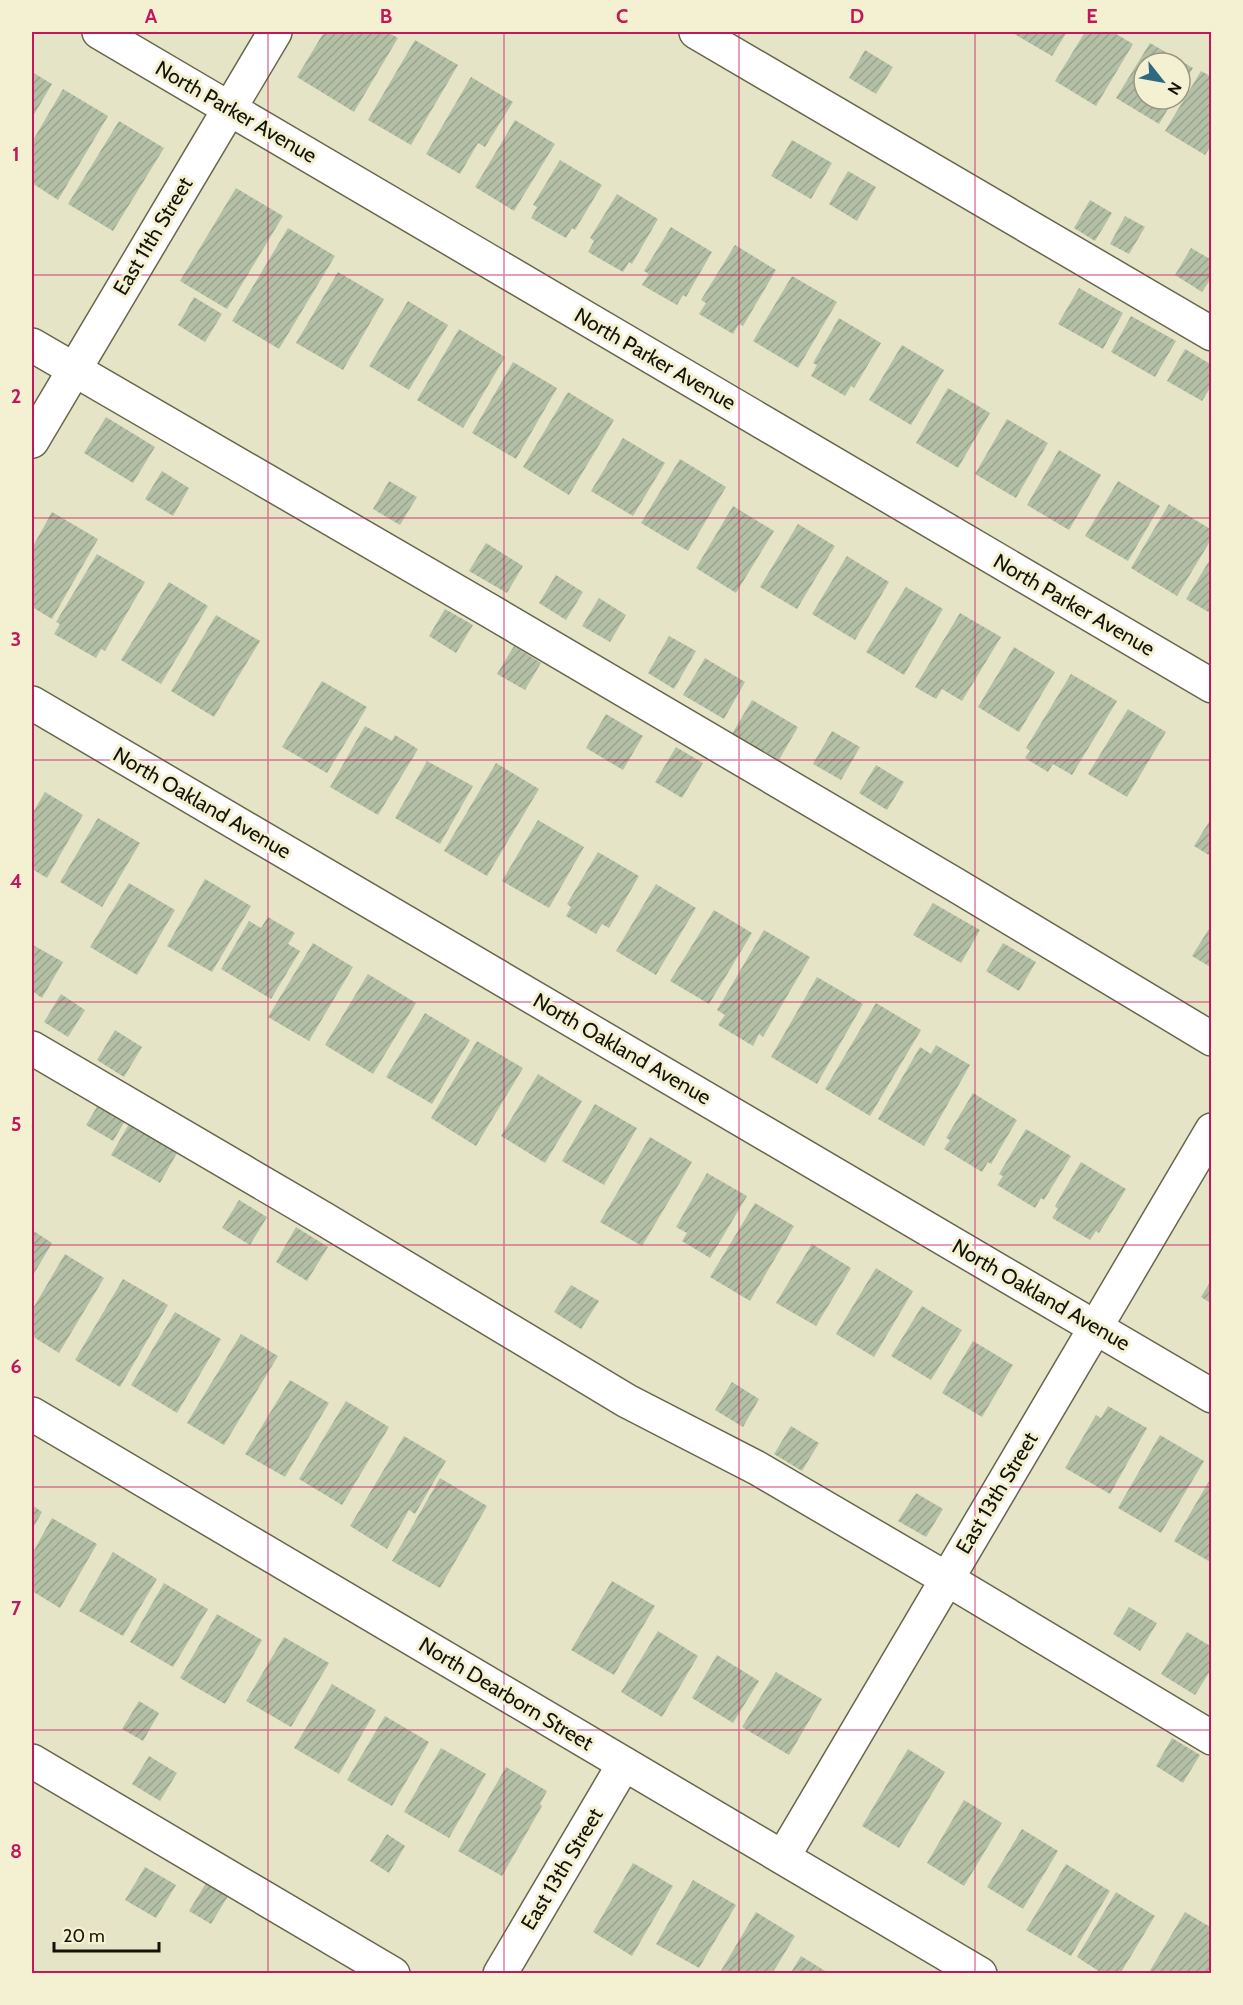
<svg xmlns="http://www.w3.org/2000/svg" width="1243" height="2005" font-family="Cabin,sans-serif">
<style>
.building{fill:url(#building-hatch)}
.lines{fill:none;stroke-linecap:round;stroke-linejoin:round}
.minor-casing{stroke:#68664c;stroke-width:36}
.minor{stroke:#fff;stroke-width:33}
.grid{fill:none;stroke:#c2185b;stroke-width:1.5;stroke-opacity:0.55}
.labels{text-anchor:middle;stroke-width:6;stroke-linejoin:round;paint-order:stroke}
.street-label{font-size:21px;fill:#141308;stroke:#f4f1d3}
.neatline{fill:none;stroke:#c2185b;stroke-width:2}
.grid-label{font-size:20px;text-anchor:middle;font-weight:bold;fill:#c2185b}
</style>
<defs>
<pattern id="building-hatch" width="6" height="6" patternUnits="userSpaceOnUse" patternTransform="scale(1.5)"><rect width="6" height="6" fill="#b4c0a6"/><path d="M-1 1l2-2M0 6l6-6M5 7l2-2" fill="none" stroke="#9aa48d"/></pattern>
</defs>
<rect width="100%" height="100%" fill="#e6e4c6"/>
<g class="building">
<polygon points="324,32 387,32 398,38 354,112 297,77"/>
<polygon points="1011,32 1067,32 1052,56"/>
<polygon points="1085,32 1113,32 1133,44 1096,106 1055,81"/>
<polygon points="415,40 458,65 411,145 368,120"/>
<polygon points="1150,43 1193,68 1180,89 1180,63 1144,63 1144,99 1174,99 1159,124 1116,98"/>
<polygon points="865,50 893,67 876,94 849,78"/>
<polygon points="1201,71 1212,77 1212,144 1205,155 1165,131"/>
<polygon points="32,72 52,84 32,118"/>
<polygon points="471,77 513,102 485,147 478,143 460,174 426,154"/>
<polygon points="63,89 108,116 58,200 32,183 32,142"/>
<polygon points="515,120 555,144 514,211 475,187"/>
<polygon points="119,121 164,148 113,231 68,204"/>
<polygon points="792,140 832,163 811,199 771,176"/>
<polygon points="560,160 602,185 575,230 572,228 566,238 531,218 537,207 533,205"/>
<polygon points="848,171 876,187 857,221 829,204"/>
<polygon points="236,188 283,216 227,309 180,281"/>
<polygon points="617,194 658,219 632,264 629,262 623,272 588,252 594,241 590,238"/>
<polygon points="1090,200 1112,213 1095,241 1074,228"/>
<polygon points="1125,216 1145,227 1129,254 1110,244"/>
<polygon points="671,227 712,252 686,297 683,295 677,305 642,285 649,274 644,271"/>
<polygon points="288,228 335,256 279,349 232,321"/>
<polygon points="735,245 776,270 743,326 739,324 733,334 699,314 706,303 701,300"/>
<polygon points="1191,248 1212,260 1212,277 1202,292 1175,275"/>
<polygon points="338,272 384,299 343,370 296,343"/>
<polygon points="792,276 837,302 798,368 753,341"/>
<polygon points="1079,288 1123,313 1103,349 1058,324"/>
<polygon points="194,297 222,314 205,342 178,325"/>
<polygon points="408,301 448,325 409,390 369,366"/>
<polygon points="1131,316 1176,341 1155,377 1111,352"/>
<polygon points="839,318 881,343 854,388 851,386 845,396 811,376 817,365 813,363"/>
<polygon points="459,329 505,357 463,428 417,400"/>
<polygon points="902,345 944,370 911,425 869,400"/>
<polygon points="1185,349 1212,365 1212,385 1202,401 1167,381"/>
<polygon points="513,362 557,388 516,459 472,433"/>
<polygon points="948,388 990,413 958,468 916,443"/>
<polygon points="568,392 614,420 569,495 523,467"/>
<polygon points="106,417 155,447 133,483 84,453"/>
<polygon points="1007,419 1048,443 1016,498 975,474"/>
<polygon points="623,438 665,463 633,516 591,491"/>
<polygon points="1059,450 1101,475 1069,530 1027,505"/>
<polygon points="680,459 726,487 688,551 641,523"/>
<polygon points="162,471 189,488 173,516 145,499"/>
<polygon points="389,481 417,497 400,525 373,509"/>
<polygon points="1118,481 1160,506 1128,561 1085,536"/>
<polygon points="1169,504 1212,530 1212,538 1177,596 1131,568"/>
<polygon points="733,506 774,531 736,593 696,568"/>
<polygon points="52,512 98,539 52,619 32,607 32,548"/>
<polygon points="798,524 835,546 797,609 760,587"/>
<polygon points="486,543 523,566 507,593 469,571"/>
<polygon points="97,554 145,582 105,651 101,649 96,658 54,634 60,624 56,622"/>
<polygon points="847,556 889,582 855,640 812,614"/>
<polygon points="1212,556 1212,614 1186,599"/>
<polygon points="556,575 583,592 566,620 539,603"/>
<polygon points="169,582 208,606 161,684 121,660"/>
<polygon points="906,587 943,609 904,675 866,652"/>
<polygon points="599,598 626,615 610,642 582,626"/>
<polygon points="445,609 473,625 456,653 429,636"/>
<polygon points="960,613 1001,637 962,701 942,689 936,699 915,687"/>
<polygon points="216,615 260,641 214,717 171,691"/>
<polygon points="669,636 696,651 674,689 648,673"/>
<polygon points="514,646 541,663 525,690 497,674"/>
<polygon points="1014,647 1055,672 1019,732 978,707"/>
<polygon points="705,658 745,682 724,719 683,695"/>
<polygon points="1071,674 1117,701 1072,775 1053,764 1048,772 1025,758 1030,751 1026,748"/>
<polygon points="322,681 367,707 327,773 282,747"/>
<polygon points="752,700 798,727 779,760 732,734"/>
<polygon points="1128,709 1166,732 1127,797 1088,774"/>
<polygon points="606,714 643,736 623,770 586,748"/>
<polygon points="365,726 392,741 395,735 418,749 378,815 330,787"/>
<polygon points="832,731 860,747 841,780 813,764"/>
<polygon points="676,747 703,763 682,798 655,782"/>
<polygon points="427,761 473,786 440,844 395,818"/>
<polygon points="496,763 539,789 487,876 444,851"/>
<polygon points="876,765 904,782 887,810 859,793"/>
<polygon points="45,792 83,815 47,878 32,869 32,814"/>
<polygon points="1212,817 1212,857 1194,846"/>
<polygon points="98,818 140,843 102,907 60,882"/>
<polygon points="538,820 584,847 549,908 502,881"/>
<polygon points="598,852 639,876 609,928 602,924 596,934 566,916 571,907 567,904"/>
<polygon points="205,879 251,906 212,972 167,946"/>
<polygon points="129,883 175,910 137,975 90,947"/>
<polygon points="656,884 696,908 656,975 616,951"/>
<polygon points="933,903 980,930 961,963 913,935"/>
<polygon points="714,910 752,933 709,1004 670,981"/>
<polygon points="268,917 295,933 288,944 300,951 271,999 221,969 249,921 261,928"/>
<polygon points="1212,924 1212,968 1192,956"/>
<polygon points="764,930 810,957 763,1037 759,1034 753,1046 718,1025 725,1015 717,1010"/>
<polygon points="313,943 353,967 309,1041 268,1017"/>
<polygon points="1003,943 1036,962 1019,991 986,971"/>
<polygon points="33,945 63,962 42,998 32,991 32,948"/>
<polygon points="368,974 416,1003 373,1074 325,1045"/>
<polygon points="817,977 863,1004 817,1084 771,1057"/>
<polygon points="61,994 85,1010 68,1037 44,1022"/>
<polygon points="876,1003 921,1030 870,1116 825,1089"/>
<polygon points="425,1013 470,1040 432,1104 386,1077"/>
<polygon points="115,1030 142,1047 124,1077 97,1060"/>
<polygon points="477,1041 523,1068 476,1146 431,1118"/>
<polygon points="936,1045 970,1065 924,1146 878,1119 920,1047 931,1054"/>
<polygon points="538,1074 582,1101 545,1163 501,1136"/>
<polygon points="973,1093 1017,1120 991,1164 988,1162 982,1172 944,1149 950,1140 946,1138"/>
<polygon points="103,1097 130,1113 113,1141 86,1125"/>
<polygon points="595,1104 637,1128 604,1185 562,1161"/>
<polygon points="133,1117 181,1146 160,1183 111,1155"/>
<polygon points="1026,1129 1071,1156 1044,1200 1041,1198 1035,1208 997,1185 1003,1176 999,1174"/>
<polygon points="650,1137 692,1162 642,1246 600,1222"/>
<polygon points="1081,1162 1126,1189 1099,1233 1096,1231 1090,1240 1052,1218 1058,1209 1055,1206"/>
<polygon points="707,1173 747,1196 710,1258 682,1241 687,1233 676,1227"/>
<polygon points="239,1200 267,1217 250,1245 222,1228"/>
<polygon points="755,1203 794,1226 750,1301 710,1277"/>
<polygon points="296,1227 328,1247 307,1281 276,1262"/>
<polygon points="32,1230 52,1243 32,1277"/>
<polygon points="812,1244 851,1268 816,1326 776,1303"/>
<polygon points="65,1254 104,1278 59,1353 32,1336 32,1310"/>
<polygon points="876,1268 913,1291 874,1357 836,1334"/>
<polygon points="123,1279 168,1305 120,1387 75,1360"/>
<polygon points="1212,1279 1212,1304 1201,1297"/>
<polygon points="571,1285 599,1301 581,1329 554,1312"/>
<polygon points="922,1306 962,1330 931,1380 891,1356"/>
<polygon points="175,1312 221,1339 177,1413 131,1385"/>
<polygon points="241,1334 278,1356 224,1445 187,1423"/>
<polygon points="973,1341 1013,1365 982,1417 942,1393"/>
<polygon points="290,1380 329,1403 285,1477 245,1454"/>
<polygon points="732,1382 759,1399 743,1427 715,1410"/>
<polygon points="346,1401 389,1427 342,1505 299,1479"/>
<polygon points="1108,1406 1147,1428 1110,1494 1065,1468 1096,1415 1101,1418"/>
<polygon points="791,1426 819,1443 802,1471 774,1454"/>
<polygon points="1160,1435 1204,1461 1161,1533 1118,1508"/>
<polygon points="404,1436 446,1461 415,1514 409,1510 387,1549 350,1526"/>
<polygon points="1212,1476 1212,1563 1174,1541"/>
<polygon points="440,1478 487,1506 440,1588 392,1561"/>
<polygon points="916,1493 943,1509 926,1537 898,1521"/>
<polygon points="32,1505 42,1512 32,1530"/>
<polygon points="52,1518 97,1544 60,1608 32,1591 32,1554"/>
<polygon points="113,1552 157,1579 123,1636 79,1611"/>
<polygon points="612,1581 655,1606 614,1675 571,1650"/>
<polygon points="164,1583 208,1609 173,1667 130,1642"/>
<polygon points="1129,1607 1157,1623 1140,1651 1113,1634"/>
<polygon points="217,1614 262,1640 225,1704 180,1678"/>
<polygon points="658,1631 698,1656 662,1717 621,1692"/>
<polygon points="1187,1632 1212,1647 1212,1668 1195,1695 1161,1674"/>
<polygon points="284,1637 329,1663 291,1727 246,1701"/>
<polygon points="717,1655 759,1681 733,1723 692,1698"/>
<polygon points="776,1672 822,1699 789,1755 742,1727"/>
<polygon points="332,1684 376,1710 339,1774 294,1748"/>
<polygon points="139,1701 159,1713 143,1741 122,1729"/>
<polygon points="385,1716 429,1742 392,1806 347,1780"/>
<polygon points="1172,1738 1200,1755 1183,1783 1156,1766"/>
<polygon points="441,1748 486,1774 449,1838 404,1812"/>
<polygon points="908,1749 945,1772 899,1848 862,1826"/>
<polygon points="149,1756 177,1773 160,1801 132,1784"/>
<polygon points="506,1767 547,1791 540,1804 542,1806 502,1876 458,1851"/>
<polygon points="964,1800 1002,1823 964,1886 927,1863"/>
<polygon points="1022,1829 1058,1851 1023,1909 987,1887"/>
<polygon points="387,1834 405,1846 389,1873 370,1861"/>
<polygon points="633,1863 673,1886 632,1956 593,1932"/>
<polygon points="1066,1864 1110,1891 1071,1956 1026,1930"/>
<polygon points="145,1867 176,1885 156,1918 125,1900"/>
<polygon points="693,1880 736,1905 699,1968 656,1944"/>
<polygon points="206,1883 228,1896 211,1924 189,1911"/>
<polygon points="1116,1892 1155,1916 1120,1974 1103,1974 1077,1957"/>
<polygon points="756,1912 795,1936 772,1974 719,1974"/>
<polygon points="1185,1912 1212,1928 1212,1970 1209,1974 1148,1974"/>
<polygon points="801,1956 830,1974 790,1974"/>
</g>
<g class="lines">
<g class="minor-casing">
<g id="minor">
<polyline points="99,32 1212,686"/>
<polyline points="696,32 1212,334"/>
<polyline points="32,345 485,608 954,884 1212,1039"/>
<polyline points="32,441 275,32"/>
<polyline points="32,703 1212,1396"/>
<polyline points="32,1048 324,1219 627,1401 757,1468 947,1579 1212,1738"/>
<polyline points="32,1414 980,1974"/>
<polyline points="32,1761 393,1974"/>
<polyline points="783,1857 1212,1130"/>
<polyline points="500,1974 624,1764"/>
</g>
</g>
<use href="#minor" class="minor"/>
</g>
<path class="grid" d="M 268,32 L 268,1974M 504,32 L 504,1974M 739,32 L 739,1974M 975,32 L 975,1974M 32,275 L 1212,275M 32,518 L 1212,518M 32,760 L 1212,760M 32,1002 L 1212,1002M 32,1245 L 1212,1245M 32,1487 L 1212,1487M 32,1730 L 1212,1730"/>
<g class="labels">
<g class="street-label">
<text transform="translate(236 112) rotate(30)" y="7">North Parker Avenue</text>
<text transform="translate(153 236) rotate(-59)" y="7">East 11th Street</text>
<text transform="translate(655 359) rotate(30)" y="7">North Parker Avenue</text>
<text transform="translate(1074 605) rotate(30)" y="7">North Parker Avenue</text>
<text transform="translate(202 803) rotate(30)" y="7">North Oakland Avenue</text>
<text transform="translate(622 1049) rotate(30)" y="7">North Oakland Avenue</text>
<text transform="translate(1041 1295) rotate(30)" y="7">North Oakland Avenue</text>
<text transform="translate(997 1493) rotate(-59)" y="7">East 13th Street</text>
<text transform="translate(506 1694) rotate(31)" y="7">North Dearborn Street</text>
<text transform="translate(562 1869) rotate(-59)" y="7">East 13th Street</text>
</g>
</g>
<rect width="1243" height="2005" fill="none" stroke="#f4f1d3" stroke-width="66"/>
<g transform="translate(1162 81) rotate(121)"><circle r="28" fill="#f4f1d3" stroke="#9a9882" stroke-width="1.5"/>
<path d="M0-4.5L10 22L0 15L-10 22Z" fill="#2e6981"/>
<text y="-9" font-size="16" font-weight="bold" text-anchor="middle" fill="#141308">N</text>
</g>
<path d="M54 1942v9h105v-9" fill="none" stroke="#141308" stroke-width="3"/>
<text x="63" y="1942" font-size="18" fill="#141308" stroke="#f4f1d3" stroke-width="4.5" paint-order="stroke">20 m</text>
<rect x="33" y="33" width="1177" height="1939" class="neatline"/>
<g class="grid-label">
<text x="151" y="23">A</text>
<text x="386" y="23">B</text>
<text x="622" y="23">C</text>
<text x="857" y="23">D</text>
<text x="1092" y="23">E</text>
<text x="16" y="161">1</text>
<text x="16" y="403">2</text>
<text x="16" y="646">3</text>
<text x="16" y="888">4</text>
<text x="16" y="1131">5</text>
<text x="16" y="1373">6</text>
<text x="16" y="1615">7</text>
<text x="16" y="1858">8</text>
</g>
</svg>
